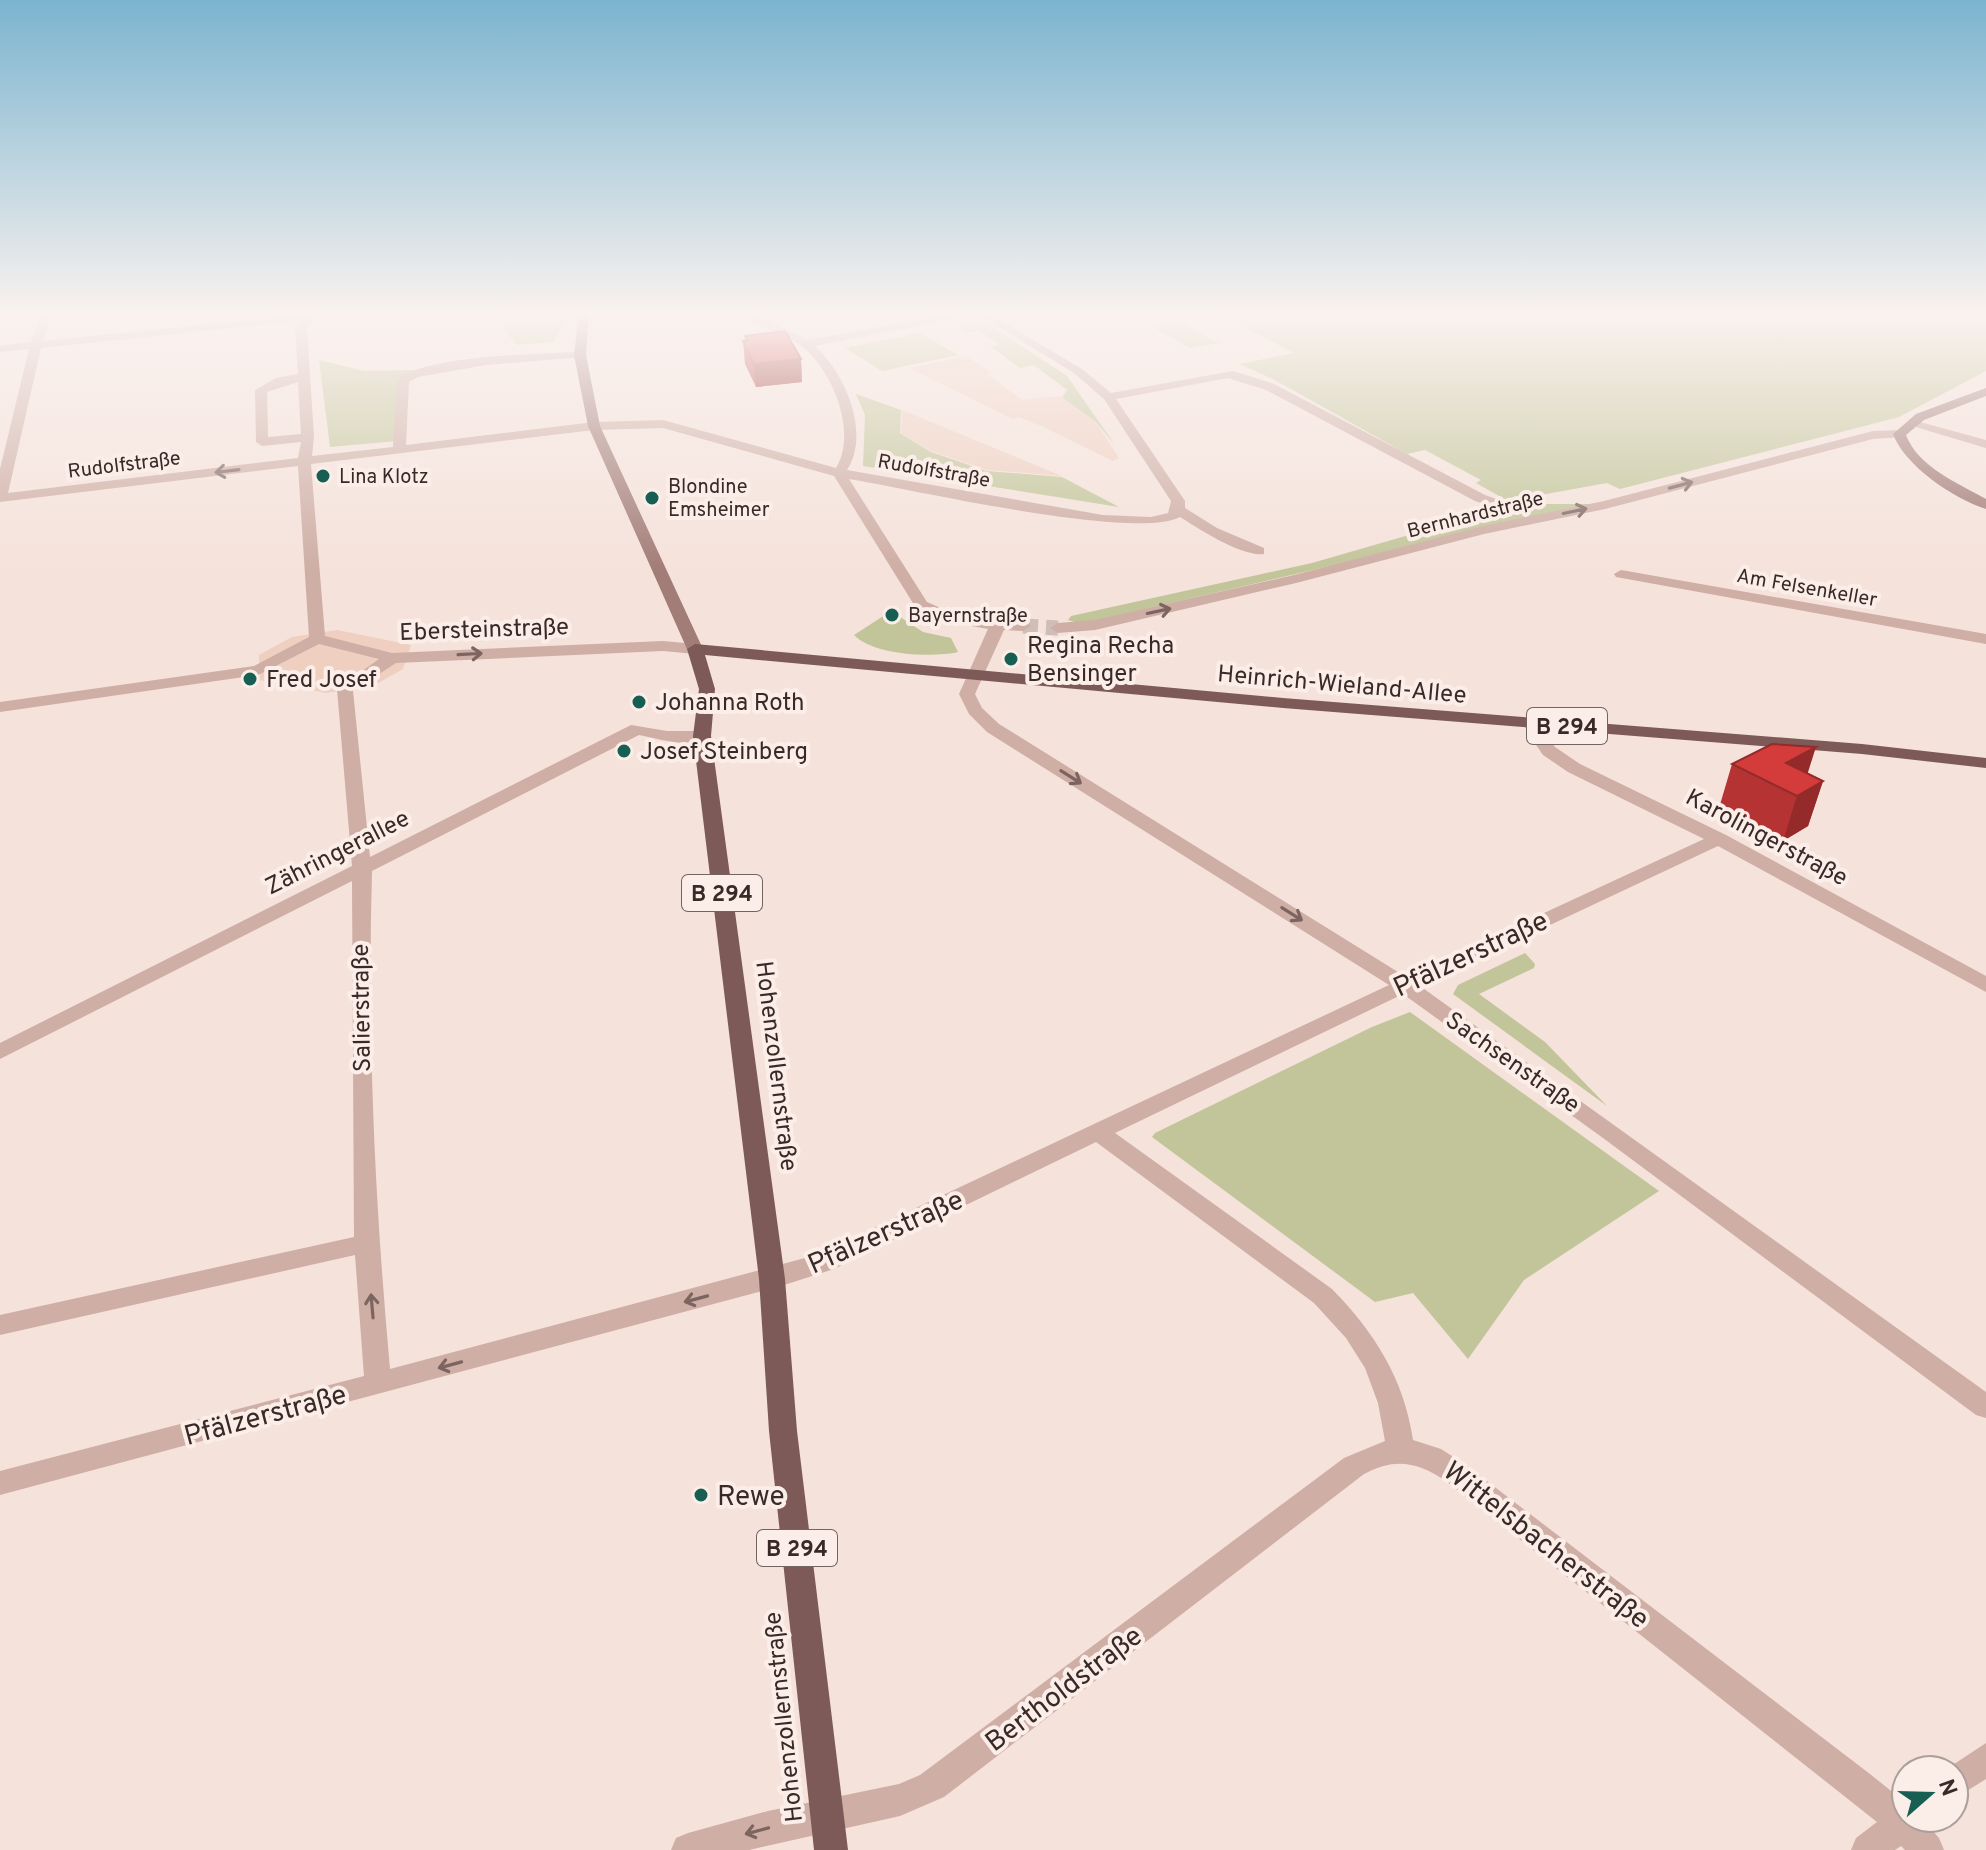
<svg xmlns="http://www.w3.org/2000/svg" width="1986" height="1850" font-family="Overpass,sans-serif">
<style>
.green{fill:#c1c599}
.plaza{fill:#eecfc0}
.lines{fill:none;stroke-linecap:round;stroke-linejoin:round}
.minor-tunnel{stroke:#cfbdb7;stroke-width:15;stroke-dasharray:15 8;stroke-linecap:butt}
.minor{fill:#ceaea5;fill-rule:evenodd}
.secondary{fill:#a27c76;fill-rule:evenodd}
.primary{fill:#7d5a57;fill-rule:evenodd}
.wall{fill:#b53433}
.shaded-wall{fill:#942a29}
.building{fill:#d33c3b;stroke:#942a29;stroke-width:2}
.oneway{stroke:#7c6560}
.poi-dot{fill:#185f53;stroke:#fbeee8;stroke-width:3}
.labels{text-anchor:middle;stroke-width:8;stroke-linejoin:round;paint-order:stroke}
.far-street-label{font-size:20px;fill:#392927;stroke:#fbeee8}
.far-poi-label{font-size:20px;fill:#392927;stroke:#fbeee8;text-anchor:start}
.shield{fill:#fbeee8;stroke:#736461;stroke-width:2}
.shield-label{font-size:22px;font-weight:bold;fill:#392927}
.street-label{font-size:24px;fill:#392927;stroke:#fbeee8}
.poi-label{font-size:24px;fill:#392927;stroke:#fbeee8;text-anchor:start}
.near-street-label{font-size:28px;fill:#392927;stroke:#fbeee8}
.near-poi-label{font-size:28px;fill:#392927;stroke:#fbeee8;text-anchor:start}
</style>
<rect width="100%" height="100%" fill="#f5e2db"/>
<g class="green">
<polygon points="502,313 568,313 554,342 517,345 506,332"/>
<polygon points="1217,313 1986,313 1986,371 1899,417 1620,489 1607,483 1508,501 1476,483 1481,480 1425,450 1407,454 1273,379 1239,364 1294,353"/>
<polygon points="982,320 1067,376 1115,445 1096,422 1062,398 1067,390 1034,365 1020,368 991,347 1000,344 979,331 968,333 956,326"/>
<polygon points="1180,322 1219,343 1190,348 1152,327"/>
<polygon points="920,333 958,355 882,371 845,348"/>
<polygon points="319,360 364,371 417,370 402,379 397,441 330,447"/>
<polygon points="856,394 901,410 900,433 931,452 987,471 1062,477 1119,507 863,466 865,415"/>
<polygon points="1531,504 1595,504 1081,624 1068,620 1071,616 1312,563 1454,522"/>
<path d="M 891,611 L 923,632 L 951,638 L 958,652 C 931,658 873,655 854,635 Z"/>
<polygon points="1525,953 1535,964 1534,968 1479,994 1545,1042 1607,1106 1453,994 1458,985"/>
<polygon points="1410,1012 1659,1191 1524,1280 1468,1359 1413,1293 1375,1302 1152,1137 1155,1133 1372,1027"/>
</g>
<g class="plaza">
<polygon points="966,356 992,373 987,374 1022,400 1060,396 1095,421 1119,458 1113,461 1041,426 1019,417 1013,419 909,368"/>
<polygon points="902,410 953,431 1062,476 988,470 931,451 901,433"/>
<polygon points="337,630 411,645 403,669 373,686 326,693 260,680 259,655 292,637"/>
</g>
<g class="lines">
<polyline class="minor-tunnel" points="1023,626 1058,628"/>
<g class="minor">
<path d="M 42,313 L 52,313 L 43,341 L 297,315 L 296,313 L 328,313 L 313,319 L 307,328 L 314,437 L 312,456 L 393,447 L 397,380 C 425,355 540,354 580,352 L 586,355 L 584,357 L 486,365 L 418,377 L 409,382 L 406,445 L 594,422 L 663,420 L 836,468 C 858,432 832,368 800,345 C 782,333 755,327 741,313 L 754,313 L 807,340 L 953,313 L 974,313 L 969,316 L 815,346 C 845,373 871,433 847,470 L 1103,515 L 1151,517 L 1168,513 L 1171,501 L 1104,399 L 1074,373 L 976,313 L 988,313 L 1082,369 L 1111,393 L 1233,371 L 1274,384 L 1485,495 L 1510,504 L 1510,510 L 1505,511 L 1475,501 L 1266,390 L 1228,378 L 1116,399 L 1185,501 L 1185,508 L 1217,528 L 1264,548 L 1264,554 C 1242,557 1199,529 1180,517 C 1136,541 910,489 849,479 L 927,602 L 959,616 L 1023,621 L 1031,626 L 1023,631 L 1004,630 L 975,694 L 982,708 L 999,724 L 1406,977 L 1704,839 L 1568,772 L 1543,755 L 1532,739 L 1530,723 L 1539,718 L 1548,723 L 1550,739 L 1555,747 L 1580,764 L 1726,835 L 1986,976 L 1986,992 L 1718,846 L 1420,986 L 1986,1392 L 1986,1418 L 1976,1415 L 1603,1138 L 1403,994 L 1115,1133 L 1332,1289 C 1375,1333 1404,1379 1413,1440 L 1441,1449 L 1466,1465 L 1870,1774 L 1906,1803 L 1906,1818 L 1927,1818 L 1925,1822 L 1939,1838 L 1944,1850 L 1905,1850 L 1901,1846 L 1895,1850 L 1851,1850 L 1856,1838 L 1877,1822 L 1446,1481 C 1418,1462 1395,1457 1364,1474 L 944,1797 L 900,1816 L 749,1850 L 671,1850 L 676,1838 L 688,1833 L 768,1811 L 899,1784 L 920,1775 L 1344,1458 L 1385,1441 L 1378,1403 L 1365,1368 L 1346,1338 L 1314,1303 L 1096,1142 L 834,1269 L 781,1286 L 0,1495 L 0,1471 L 364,1376 L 355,1255 L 0,1335 L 0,1315 L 354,1237 L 352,881 L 0,1059 L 0,1043 L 352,866 L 337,689 L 379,659 L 319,644 L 258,675 L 0,712 L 0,702 L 254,666 L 309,637 L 298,466 L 0,502 L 0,469 L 29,349 L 0,352 L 0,346 L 31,342 ZM 300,321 L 295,328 L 298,374 L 276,378 L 255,390 L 256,442 L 262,446 L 301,442 L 298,458 L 8,493 L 41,348 ZM 298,382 L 301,434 L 268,437 L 267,392 ZM 663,428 L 834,476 L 916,608 L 939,620 L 988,629 L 959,694 L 969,714 L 987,732 L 1389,985 L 816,1255 L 390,1369 C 375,1204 367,1037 372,871 L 639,735 C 658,739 695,750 711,736 L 702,731 L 667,731 L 631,725 L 370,857 L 353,691 L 396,663 L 663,651 L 695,654 L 703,649 L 695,644 L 663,641 L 392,653 L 325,636 L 311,464 L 594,430 Z"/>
<polygon points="1909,419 1986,440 1986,448 1909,425"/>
<polygon points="1899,430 1905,434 1903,437 1873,439 1605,509 1484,534 1296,583 1095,630 1058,633 1050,628 1058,623 1095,620 1294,575 1483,526 1604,501 1873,431"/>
<polygon points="1621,570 1986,634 1986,644 1616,577 1614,574"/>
<polygon points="1986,1743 1986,1779 1954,1799 1954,1770 1945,1770"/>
</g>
<g class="secondary">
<polygon points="579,313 589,313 586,355 600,426 703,649 701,652 695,654 687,649 588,426 574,355"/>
<path d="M 1986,388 L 1986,396 L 1924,420 L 1906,435 C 1918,467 1958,483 1986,499 L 1986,509 C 1954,499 1905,466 1893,434 L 1916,414 Z"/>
</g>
<polygon class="primary" points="695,644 1283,698 1862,744 1986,758 1986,768 1862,754 1283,708 705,655 715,689 711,736 785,1279 797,1431 848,1850 814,1850 769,1431 759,1279 693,736 699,689 687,649"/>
</g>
<g class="wall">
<polygon points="745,336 801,359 802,382 756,387 745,364 743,341 746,340"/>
<polygon points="1732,764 1808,774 1823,781 1808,826 1783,841 1719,808"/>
</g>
<g class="shaded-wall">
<polygon points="801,359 802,382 756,387 754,364"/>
<polygon points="1816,747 1802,791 1786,763"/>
<polygon points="1823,781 1808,826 1783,841 1797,796"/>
</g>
<g class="building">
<polygon points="785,331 801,359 754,364 743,341 747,340 745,336"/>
<polygon points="1772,744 1816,747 1786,763 1823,781 1797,796 1732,764"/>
</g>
<defs><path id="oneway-shaft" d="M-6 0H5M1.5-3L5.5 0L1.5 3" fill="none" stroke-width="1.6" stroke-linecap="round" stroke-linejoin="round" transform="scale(2)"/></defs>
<g class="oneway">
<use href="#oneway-shaft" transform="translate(227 471) rotate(173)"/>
<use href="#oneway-shaft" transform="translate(1681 485) rotate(-15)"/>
<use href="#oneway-shaft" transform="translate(1575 511) rotate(-12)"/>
<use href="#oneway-shaft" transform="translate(1159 611) rotate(-12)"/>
<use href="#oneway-shaft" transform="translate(470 654) rotate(-3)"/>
<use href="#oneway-shaft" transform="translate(1071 777) rotate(32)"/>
<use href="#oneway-shaft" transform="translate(1292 914) rotate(32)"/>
<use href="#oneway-shaft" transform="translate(696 1299) rotate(165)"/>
<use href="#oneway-shaft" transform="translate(372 1306) rotate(-95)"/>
<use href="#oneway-shaft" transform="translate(450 1365) rotate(165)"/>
<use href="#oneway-shaft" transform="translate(757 1831) rotate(165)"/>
</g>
<linearGradient id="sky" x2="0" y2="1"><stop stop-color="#7bb4cf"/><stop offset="0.55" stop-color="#faf2ef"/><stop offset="1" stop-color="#faf2ef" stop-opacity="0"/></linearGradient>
<rect width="1986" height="572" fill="url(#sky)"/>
<g class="poi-dot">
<circle cx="323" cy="476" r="8"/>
<circle cx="652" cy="498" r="8"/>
<circle cx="892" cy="615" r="8"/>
<circle cx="1011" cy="659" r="8"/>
<circle cx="250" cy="679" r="8"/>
<circle cx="639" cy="702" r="8"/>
<circle cx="624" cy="751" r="8"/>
<circle cx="701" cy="1495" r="8"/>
</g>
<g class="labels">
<g class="far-street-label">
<text transform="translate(124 464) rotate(-7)" y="7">Rudolfstraße</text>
<text transform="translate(934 470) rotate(10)" y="7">Rudolfstraße</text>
<text transform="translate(1475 514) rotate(-14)" y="7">Bernhardstraße</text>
<text transform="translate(1807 587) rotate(10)" y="7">Am Felsenkeller</text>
</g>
<g class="far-poi-label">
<text x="339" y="483">Lina Klotz</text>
<text x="668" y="493">Blondine<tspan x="668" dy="23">Emsheimer</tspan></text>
<text x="908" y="622">Bayernstraße</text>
</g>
<g class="shield">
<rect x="1527" y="708" width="80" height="36" rx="6"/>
<rect x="682" y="875" width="80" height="36" rx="6"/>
<rect x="757" y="1530" width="80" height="36" rx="6"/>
</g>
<g class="shield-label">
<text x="1567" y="734">B 294</text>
<text x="722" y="901">B 294</text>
<text x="797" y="1556">B 294</text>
</g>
<g class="street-label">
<text transform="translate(484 629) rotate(-2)" y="8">Ebersteinstraße</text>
<text transform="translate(1342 684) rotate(5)" y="8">Heinrich-Wieland-Allee</text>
<text transform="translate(1767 837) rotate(28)" y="8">Karolingerstraße</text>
<text transform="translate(337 852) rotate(-27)" y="8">Zähringerallee</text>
<text transform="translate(361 1008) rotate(-91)" y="8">Salierstraße</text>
<text transform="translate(1513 1062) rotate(35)" y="8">Sachsenstraße</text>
<text transform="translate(777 1066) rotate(83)" y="8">Hohenzollernstraße</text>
<text transform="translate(783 1717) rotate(-96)" y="8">Hohenzollernstraße</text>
</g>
<g class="poi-label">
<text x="1027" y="653">Regina Recha<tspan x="1027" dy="28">Bensinger</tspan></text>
<text x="266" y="687">Fred Josef</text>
<text x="655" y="710">Johanna Roth</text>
<text x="640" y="759">Josef Steinberg</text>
</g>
<g class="near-street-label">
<text transform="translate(1470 953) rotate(-25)" y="10">Pfälzerstraße</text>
<text transform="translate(885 1231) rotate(-24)" y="10">Pfälzerstraße</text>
<text transform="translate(265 1414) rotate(-15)" y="10">Pfälzerstraße</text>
<text transform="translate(1547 1544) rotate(38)" y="10">Wittelsbacherstraße</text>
<text transform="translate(1063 1688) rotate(-37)" y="10">Bertholdstraße</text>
</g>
<g class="near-poi-label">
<text x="717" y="1505">Rewe</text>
</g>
</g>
<g transform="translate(1930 1794) rotate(70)"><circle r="38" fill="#fbeee8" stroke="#ad9f9b" stroke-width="2"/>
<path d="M0-6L14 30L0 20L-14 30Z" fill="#185f53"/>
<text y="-12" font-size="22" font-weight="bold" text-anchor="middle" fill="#392927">N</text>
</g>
</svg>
